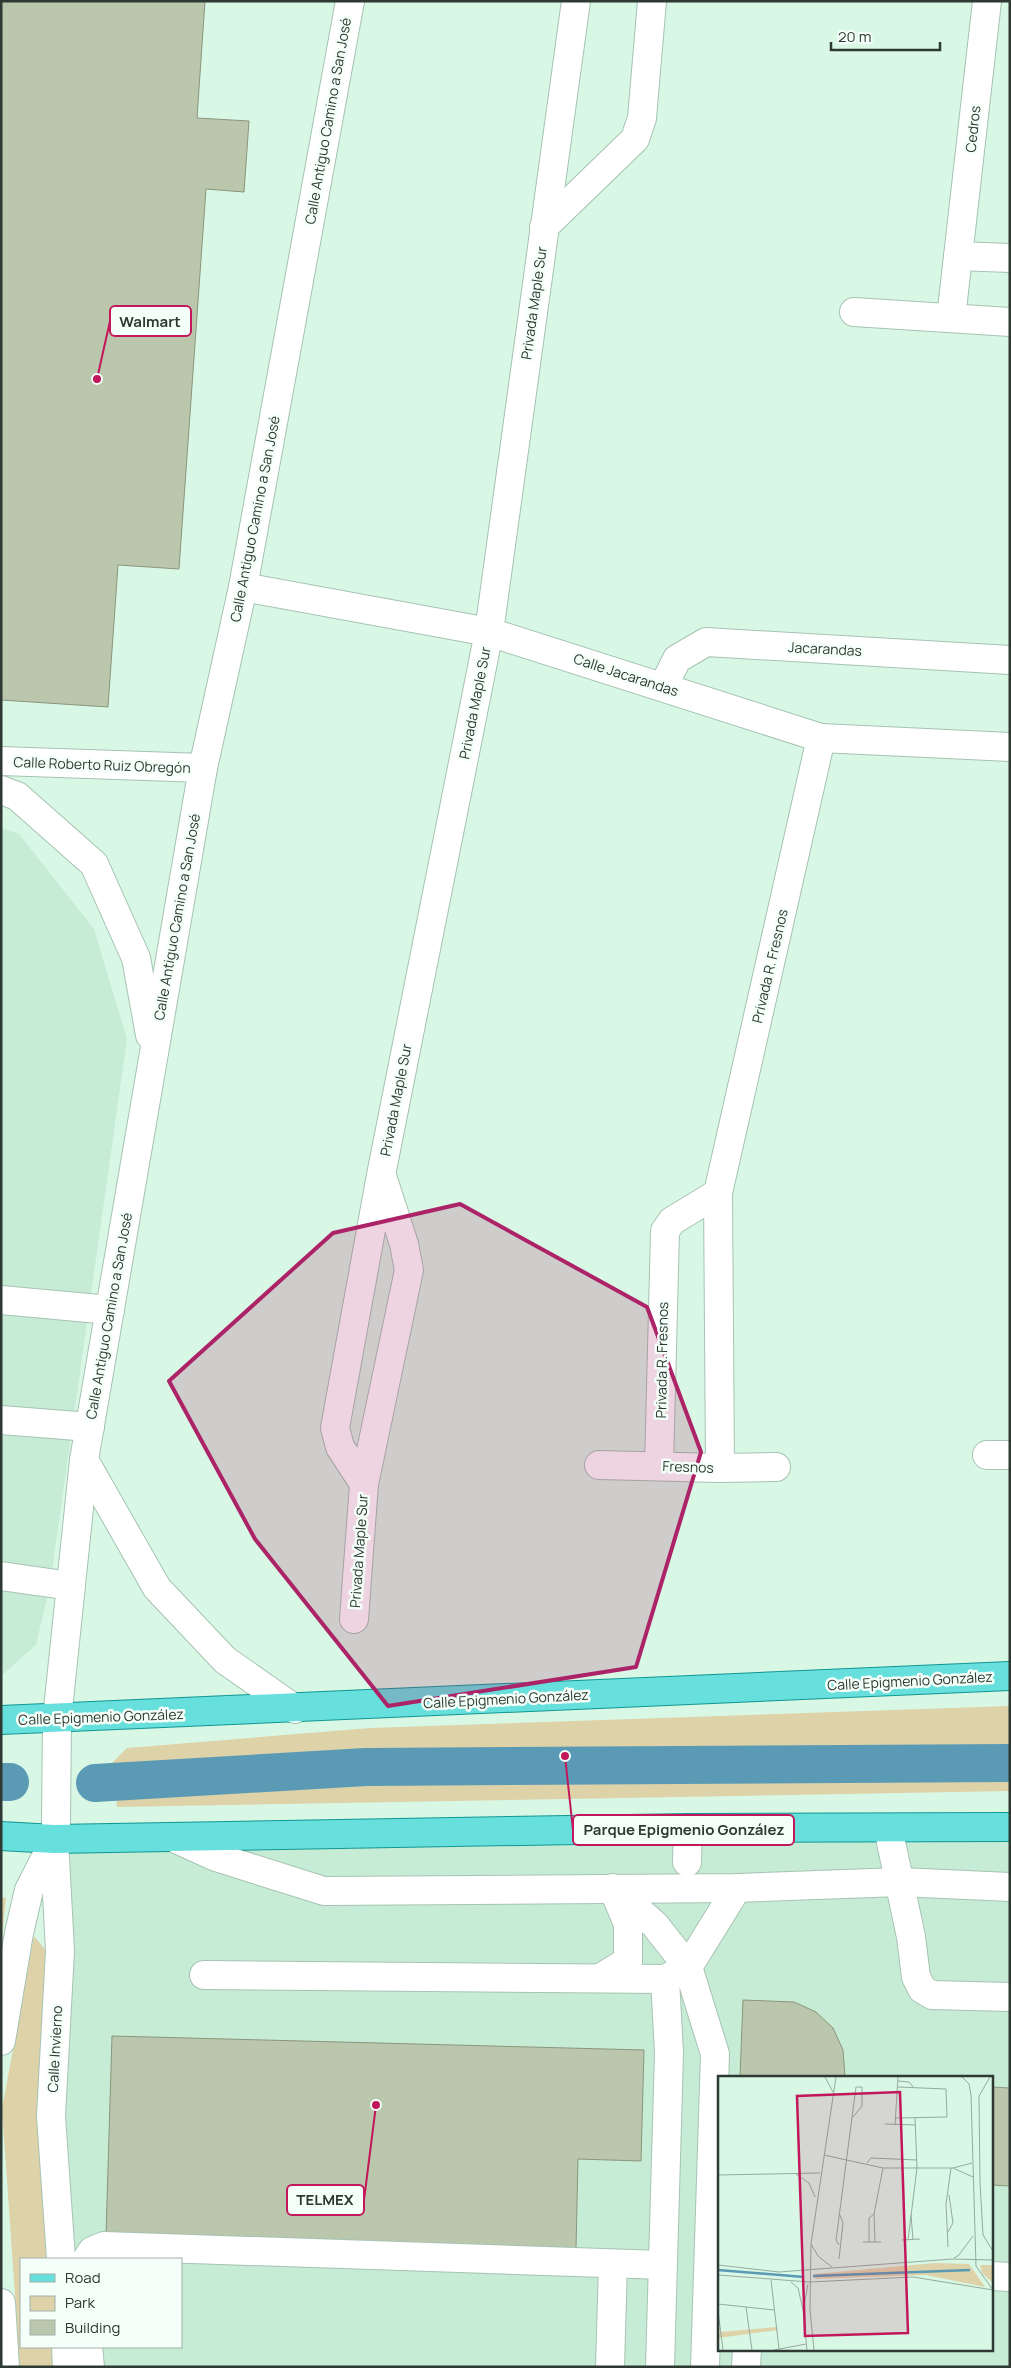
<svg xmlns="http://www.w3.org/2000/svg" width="1011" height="2368" font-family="Manrope,sans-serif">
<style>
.built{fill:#c7ecd6;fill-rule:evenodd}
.green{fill:#ded2a9}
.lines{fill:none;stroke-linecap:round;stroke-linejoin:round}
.canal{stroke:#5a9ab4;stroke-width:38}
.building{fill:#bbc7ac;stroke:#8a957c}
.minor-casing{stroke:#a6c3b2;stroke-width:30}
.major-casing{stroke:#109792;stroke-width:30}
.minor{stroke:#fff;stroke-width:28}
.major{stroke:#67dfdd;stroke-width:28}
.marked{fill:#ac2367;fill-opacity:0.2;stroke:#ac2367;stroke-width:4;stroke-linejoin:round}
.labels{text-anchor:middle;stroke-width:5;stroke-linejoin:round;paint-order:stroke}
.street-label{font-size:14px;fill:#2d3932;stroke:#f3fff8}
.inset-river{fill:none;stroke:#5a9ab4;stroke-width:2.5}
.inset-road{fill:none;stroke:#94ab9d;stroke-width:1}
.view{fill:#c2185b;fill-opacity:0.15;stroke:#c2185b;stroke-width:2.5}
.inset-edge{fill:none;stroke:#2d3932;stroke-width:2.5}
.leader{fill:none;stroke:#c2185b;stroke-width:2}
.callout-dot{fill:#c2185b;stroke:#f3fff8;stroke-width:2}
.callout{fill:#f3fff8;stroke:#c2185b;stroke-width:2}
.callout-label{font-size:15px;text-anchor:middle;font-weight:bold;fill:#2d3932}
</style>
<rect width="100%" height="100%" fill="#d9f7e5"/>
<g class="built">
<polygon points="1,828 19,834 94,929 127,1039 50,1585 36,1645 1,1676"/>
<path d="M 1010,1827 L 1010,2367 L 67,2367 L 66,2347 L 181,2347 L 181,2259 L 61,2259 L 54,1839 ZM 720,2077 L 992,2077 L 992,2349 L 720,2349 Z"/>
</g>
<g class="green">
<polygon points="1010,1706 1010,1791 117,1807 111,1764 127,1748 370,1728"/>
<polygon points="6,1897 1,1950 1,1899"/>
<polygon points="34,1936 47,1952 63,2259 21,2259 21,2347 68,2347 69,2367 20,2367 2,2109"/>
</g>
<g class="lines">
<g class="canal">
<polyline points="1,1782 10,1782"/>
<polyline points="95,1783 366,1767 1010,1763"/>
</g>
</g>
<g class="building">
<polygon points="1,1 205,1 197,118 249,121 244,192 206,189 179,569 118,565 108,707 1,700"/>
<polygon points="743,2000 794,2002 816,2012 833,2028 843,2050 845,2077 740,2077"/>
<polygon points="112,2036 644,2050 641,2161 578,2159 576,2248 106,2235"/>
<polygon points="992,2087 1010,2088 1010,2186 992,2185"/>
</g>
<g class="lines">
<g class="minor-casing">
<g id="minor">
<polyline points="544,227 635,139 642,118 652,1"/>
<polyline points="958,256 1010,258"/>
<polyline points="854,312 1010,322"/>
<polyline points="951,318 987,1"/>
<polyline points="243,587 489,632 821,738 1010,747"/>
<polyline points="663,687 677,659 706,642 1010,660"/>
<polyline points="1,761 203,768"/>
<polyline points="1,790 17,796 94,864 136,958 150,1035"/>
<polyline points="1,1300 110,1310"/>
<polyline points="1,1420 90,1427"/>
<polyline points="987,1455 1010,1455"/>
<polyline points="84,1460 157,1588 225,1660 295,1709"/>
<polyline points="599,1465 720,1468 776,1467"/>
<polyline points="659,1466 665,1231 672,1221 718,1193"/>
<polyline points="720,1468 718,1193 821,738"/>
<polyline points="364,1484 340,1447 335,1428 381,1175 489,632 576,1"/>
<polyline points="1,1576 71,1586"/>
<polyline points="354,1619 364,1484 409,1270 404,1244 383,1179"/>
<polyline points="888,1828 911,1937 916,1977 922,1989 932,1995 1010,1997"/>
<polyline points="172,1837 216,1857 324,1891 737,1888 900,1882 1010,1887"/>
<polyline points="687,1862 688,1828"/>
<polyline points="613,1888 655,1925 688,1967 715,2054 705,2367"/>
<polyline points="204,1975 665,1979 688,1967 737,1888"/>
<polyline points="602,1977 628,1961 628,1924 615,1893"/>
<polyline points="1,2041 19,1933 29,1890 54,1841"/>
<polyline points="61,2259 51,2116 60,1951 54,1839 56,1824 57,1719 84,1460 203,768 243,587 350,1"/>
<polyline points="87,2259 92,2251 104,2246 662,2265"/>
<polyline points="992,2276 1010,2277"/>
<polyline points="1,2303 5,2367"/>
<polyline points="66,2347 67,2367"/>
<polyline points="88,2347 90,2367"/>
<polyline points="610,2367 613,2264"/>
<polyline points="660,2367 669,2053 665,1979"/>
<polyline points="746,2367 747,2349"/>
</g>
</g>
<g class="major-casing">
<g id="major">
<polyline points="1,1720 1010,1676"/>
<polyline points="1,1836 54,1839 688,1828 1010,1827"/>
</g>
</g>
<use href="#minor" class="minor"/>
<use href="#major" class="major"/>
</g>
<path class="marked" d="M 460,1204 L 647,1307 L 701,1452 L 636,1667 L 388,1706 L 255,1539 L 169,1381 L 333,1233 Z"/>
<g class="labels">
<g class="street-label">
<text transform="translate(328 121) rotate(-80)" y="5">Calle Antiguo Camino a San José</text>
<text transform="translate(973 129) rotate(-84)" y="5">Cedros</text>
<text transform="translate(534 303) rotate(-82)" y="5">Privada Maple Sur</text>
<text transform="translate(255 519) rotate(-79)" y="5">Calle Antiguo Camino a San José</text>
<text transform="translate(825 649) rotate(3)" y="5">Jacarandas</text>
<text transform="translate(626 675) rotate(18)" y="5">Calle Jacarandas</text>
<text transform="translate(475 703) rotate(-79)" y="5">Privada Maple Sur</text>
<text transform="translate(102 765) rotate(2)" y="5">Calle Roberto Ruiz Obregón</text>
<text transform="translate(177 917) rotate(-80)" y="5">Calle Antiguo Camino a San José</text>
<text transform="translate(770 966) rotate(-77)" y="5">Privada R. Fresnos</text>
<text transform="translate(396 1100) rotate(-79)" y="5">Privada Maple Sur</text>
<text transform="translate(109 1316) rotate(-80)" y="5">Calle Antiguo Camino a San José</text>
<text transform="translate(662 1360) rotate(-89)" y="5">Privada R. Fresnos</text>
<text transform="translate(688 1467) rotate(2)" y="5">Fresnos</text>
<text transform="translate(359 1551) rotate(-86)" y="5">Privada Maple Sur</text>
<text transform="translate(910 1681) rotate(-3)" y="5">Calle Epigmenio González</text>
<text transform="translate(506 1699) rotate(-3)" y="5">Calle Epigmenio González</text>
<text transform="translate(101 1717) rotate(-2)" y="5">Calle Epigmenio González</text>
<text transform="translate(55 2049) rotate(-87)" y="5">Calle Invierno</text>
</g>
</g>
<g transform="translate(718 2076)">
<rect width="275" height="275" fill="#d9f7e5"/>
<path d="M 217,187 L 251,188 L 267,211 L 208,199 L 97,203 L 96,198 ZM 262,189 L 275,189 L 275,207 L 264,197 ZM 59,251 L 60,254 L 0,262 L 2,256 Z" fill="#ded2a9"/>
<path class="inset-river" d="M 0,194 L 86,201M 95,200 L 252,194"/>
<path class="inset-road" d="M 107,1 L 115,16M 244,1 L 251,8 L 253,19 L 258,190 L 275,214M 272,1 L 261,20 L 262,107 L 265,159 L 275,175M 180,5 L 191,6 L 195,11M 177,42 L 229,41 L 228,13 L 180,11M 167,48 L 198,49M 177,49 L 180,1M 106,79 L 165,92 L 235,92 L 254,87M 149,87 L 153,82 L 199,84M 235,92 L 255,101M 78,98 L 91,107 L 97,121M 0,99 L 102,97M 193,139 L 195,164M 230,156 L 235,147 L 231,119M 184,164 L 202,163M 190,164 L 199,92 L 197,42M 145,166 L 163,166M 151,166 L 151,142 L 156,138M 157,166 L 156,138 L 165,92M 93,168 L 100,180 L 114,191M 121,169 L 118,164 L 138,11 L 144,11 L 144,30 L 135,41M 230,171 L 228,128 L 233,92M 236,182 L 241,179 L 255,160M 121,183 L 125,147 L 122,139M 0,189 L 61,196 L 234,183 L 275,184M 0,199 L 91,206 L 195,201 L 275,214M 53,204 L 61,273M 73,206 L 80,212 L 85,234 L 89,274M 0,228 L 56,234M 86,230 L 90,208M 28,231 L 34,274M 0,235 L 5,274M 56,274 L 88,268M 96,274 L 92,234 L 93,168 L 118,1"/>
<path class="view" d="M 182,16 L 190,257 L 87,260 L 79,20 Z"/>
<rect width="275" height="275" class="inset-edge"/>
</g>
<path class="leader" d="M97 379L110 321M565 1756L573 1830M376 2105L364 2200"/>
<g class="callout-dot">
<circle cx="97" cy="379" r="5"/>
<circle cx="565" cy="1756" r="5"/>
<circle cx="376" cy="2105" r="5"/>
</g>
<g class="callout">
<rect x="110" y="306" width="81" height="30" rx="5"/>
<rect x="573" y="1815" width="221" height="30" rx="5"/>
<rect x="287" y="2185" width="77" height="30" rx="5"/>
</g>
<g class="callout-label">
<text x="150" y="327">Walmart</text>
<text x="684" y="1835">Parque Epigmenio González</text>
<text x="325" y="2205">TELMEX</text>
</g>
<rect width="1011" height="2368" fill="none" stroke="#2d3932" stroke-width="5"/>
<rect x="20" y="2258" width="162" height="90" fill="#f3fff8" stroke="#a4b0a9"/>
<rect x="30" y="2274" width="25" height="8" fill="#67dfdd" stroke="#a4b0a9"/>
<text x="65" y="2283" font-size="15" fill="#2d3932">Road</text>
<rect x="30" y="2296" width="25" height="15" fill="#ded2a9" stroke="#a4b0a9"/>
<text x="65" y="2308" font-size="15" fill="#2d3932">Park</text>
<rect x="30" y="2320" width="25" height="15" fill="#bbc7ac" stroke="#a4b0a9"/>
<text x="65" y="2333" font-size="15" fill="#2d3932">Building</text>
<path d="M831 42v8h109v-8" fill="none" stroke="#2d3932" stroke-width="2.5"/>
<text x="838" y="42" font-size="15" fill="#2d3932" stroke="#f3fff8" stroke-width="4" paint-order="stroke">20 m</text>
</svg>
